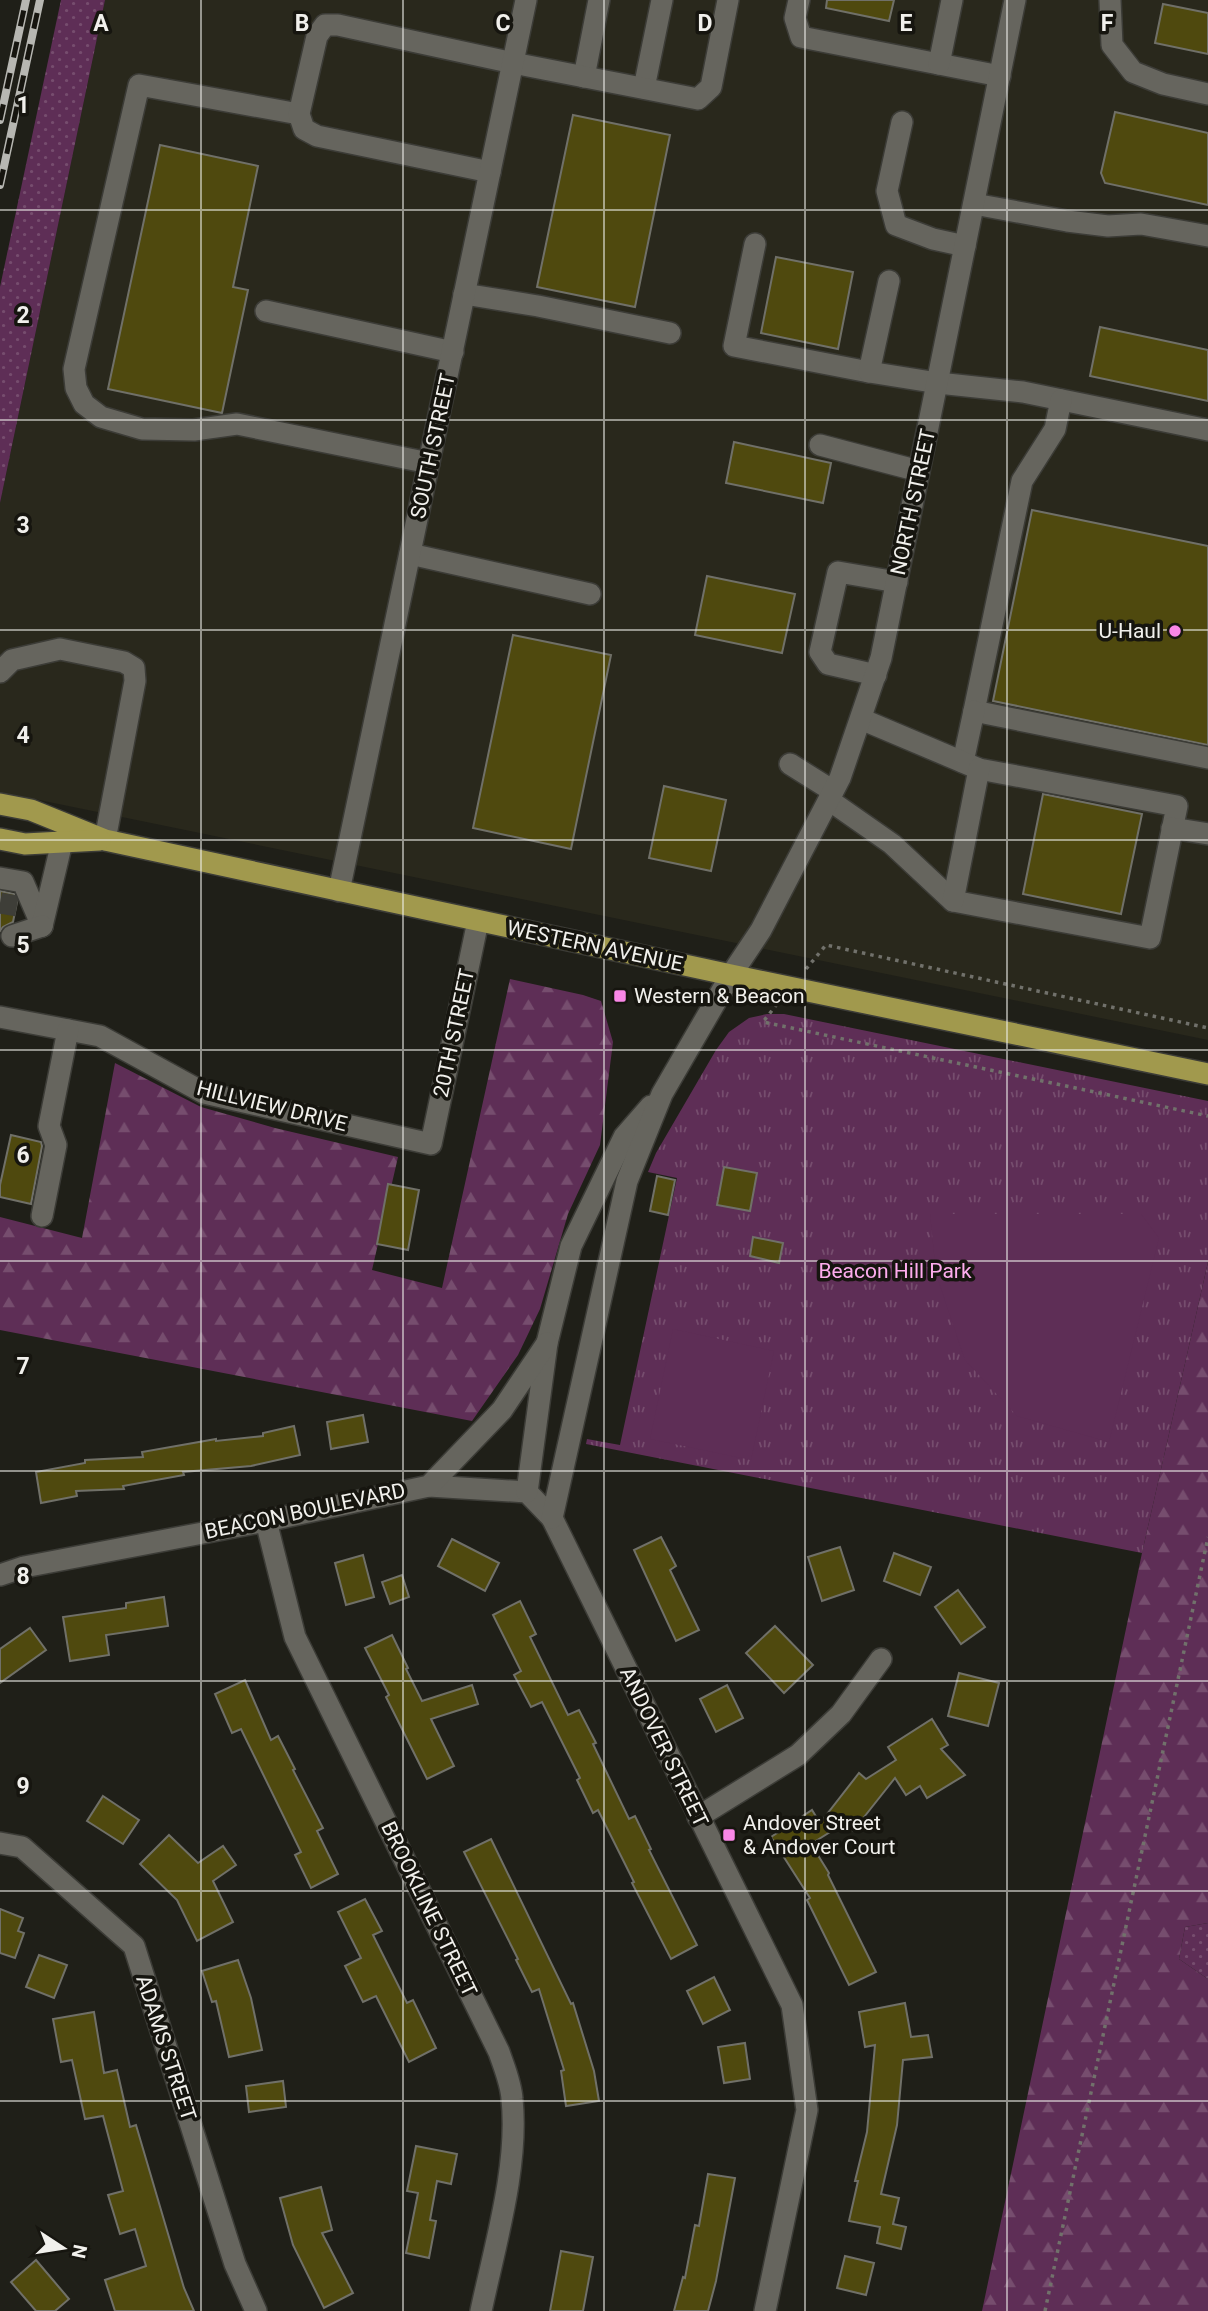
<svg xmlns="http://www.w3.org/2000/svg" width="1208" height="2311" font-family="Roboto,sans-serif">
<style>
.built{fill:#29281c}
.grass{fill:url(#grass-dots)}
.forest{fill:url(#forest-firs)}
.park{fill:url(#park-tufts)}
.garden{fill:#5e2e56}
.building{fill:#4f490e;stroke:#707068;stroke-width:2}
.lines{fill:none;stroke-linecap:round;stroke-linejoin:round}
.minor-tunnel{stroke:#3e3e38;stroke-width:21;stroke-dasharray:21 10;stroke-linecap:butt}
.minor-casing{stroke:#3c3c37;stroke-width:24}
.major-casing{stroke:#3c3c37;stroke-width:24}
.path{stroke:#71716b;stroke-width:3.5;stroke-dasharray:3.5 5;stroke-linecap:butt}
.minor{stroke:#66655e;stroke-width:21}
.major{stroke:#a1994d;stroke-width:21}
.rail-casing{stroke:#b7b7b2;stroke-width:8}
.rail{stroke:#16150f;stroke-width:5;stroke-dasharray:16;stroke-linecap:butt}
.grid{fill:none;stroke:#f1f0ec;stroke-width:2;stroke-opacity:0.55}
.poi-dot{fill:#fa87e7;stroke:#16150f;stroke-width:2.5}
.labels{text-anchor:middle;stroke-width:7;stroke-linejoin:round;paint-order:stroke}
.street-label{font-size:21px;fill:#f1f0ec;stroke:#16150f}
.poi-label{font-size:21px;fill:#f1f0ec;stroke:#16150f;text-anchor:start}
.park-label{font-size:21px;fill:#fdaced;stroke:#16150f}
.grid-label{font-size:23px;text-anchor:middle;font-weight:bold;fill:#f1f0ec;stroke:#16150f;stroke-width:7;stroke-linejoin:round;paint-order:stroke}
</style>
<defs>
<pattern id="grass-dots" width="8" height="8" patternUnits="userSpaceOnUse" patternTransform="scale(1.75)"><rect width="8" height="8" fill="#5e2e56"/><path d="M2 2h.1M6 6h.1" fill="none" stroke="#764d6e" stroke-width="1.8" stroke-linecap="round"/></pattern>
<pattern id="forest-firs" width="22" height="20" patternUnits="userSpaceOnUse" patternTransform="scale(1.75)"><rect width="22" height="20" fill="#5e2e56"/><path d="M5 1l3.5 6h-7zM16 11l3.5 6h-7z" fill="#764d6e"/></pattern>
<pattern id="park-tufts" width="24" height="20" patternUnits="userSpaceOnUse" patternTransform="scale(1.75)"><rect width="24" height="20" fill="#5e2e56"/><path d="M3 7l-1-3M5 7V3M7 7l1-3M15 17l-1-3M17 17v-4M19 17l1-3" fill="none" stroke="#764d6e"/></pattern>
</defs>
<rect width="100%" height="100%" fill="#1f1f18"/>
<polygon class="built" points="105,0 1208,0 1208,1040 0,792 0,503"/>
<g class="grass">
<polygon points="61,0 105,0 0,503 0,287"/>
<polygon points="1208,1923 1208,1979 1179,1959 1185,1927"/>
</g>
<g class="forest">
<polygon points="510,979 583,995 601,1001 613,1042 600,1145 568,1214 540,1309 518,1355 472,1421 0,1330 0,1217 82,1238 115,1063 201,1107 275,1128 398,1157 372,1270 442,1288"/>
<polygon points="1208,1262 1208,1923 1185,1927 1179,1959 1208,1979 1208,2311 982,2311 1142,1553"/>
</g>
<polygon class="park" points="767,1014 784,1014 1208,1101 1208,1262 1142,1553 586,1444 587,1439 620,1445 677,1178 648,1172 656,1153 716,1050 729,1032 749,1018"/>
<g class="garden">
<polygon points="930,1214 1141,1214 1159,1238 1109,1442 1017,1416 965,1360 936,1274"/>
<polygon points="673,1329 774,1351 751,1460 650,1439"/>
</g>
<g class="building">
<polygon points="827,0 894,0 889,21 826,8"/>
<polygon points="1163,4 1208,13 1208,54 1155,43"/>
<polygon points="1115,112 1208,133 1208,205 1105,183 1101,173"/>
<polygon points="573,115 670,135 635,307 537,287"/>
<polygon points="160,145 258,166 233,287 248,290 222,413 108,389"/>
<polygon points="776,257 853,272 838,349 761,333"/>
<polygon points="1100,327 1208,350 1208,401 1090,376"/>
<polygon points="734,442 831,463 823,503 726,483"/>
<polygon points="1032,510 1208,546 1208,745 993,701"/>
<polygon points="707,576 795,594 782,653 695,635"/>
<polygon points="513,635 611,655 571,849 473,828"/>
<polygon points="664,786 726,800 711,871 649,858"/>
<polygon points="1043,794 1142,814 1121,914 1023,894"/>
<polygon points="0,891 14,894 17,902 13,922 3,927 0,931"/>
<polygon points="11,1135 41,1142 42,1146 31,1204 0,1197 0,1185"/>
<polygon points="724,1167 757,1173 750,1211 717,1205"/>
<polygon points="657,1176 675,1180 668,1215 650,1211"/>
<polygon points="388,1184 419,1190 408,1250 377,1244"/>
<polygon points="753,1237 783,1243 779,1263 750,1256"/>
<polygon points="363,1415 368,1442 331,1449 327,1422"/>
<polygon points="294,1426 300,1455 251,1466 183,1472 184,1475 123,1486 124,1489 76,1491 77,1496 41,1503 36,1472 85,1463 85,1460 143,1457 142,1452 216,1439 216,1441 263,1436 263,1433"/>
<polygon points="661,1537 676,1566 670,1570 699,1630 676,1641 634,1550"/>
<polygon points="452,1539 499,1563 485,1591 438,1566"/>
<polygon points="840,1547 854,1590 822,1601 808,1557"/>
<polygon points="894,1553 931,1567 920,1595 884,1581"/>
<polygon points="363,1555 374,1597 346,1605 335,1563"/>
<polygon points="402,1575 409,1597 390,1604 382,1582"/>
<polygon points="958,1590 985,1627 961,1644 935,1607"/>
<polygon points="164,1597 168,1626 106,1635 109,1655 70,1661 63,1617 126,1608 126,1603"/>
<polygon points="520,1601 536,1634 530,1637 568,1715 579,1710 596,1743 593,1744 629,1819 635,1816 651,1849 649,1850 697,1945 671,1959 632,1883 634,1882 598,1810 593,1813 577,1780 580,1778 542,1702 531,1707 514,1675 521,1671 493,1615"/>
<polygon points="775,1626 813,1665 784,1693 746,1653"/>
<polygon points="30,1628 46,1650 0,1683 0,1649"/>
<polygon points="392,1635 408,1668 406,1669 422,1701 472,1685 478,1704 431,1719 454,1766 427,1779 386,1697 389,1695 365,1648"/>
<polygon points="959,1673 999,1683 988,1726 948,1716"/>
<polygon points="245,1680 271,1740 278,1736 295,1769 293,1770 323,1828 317,1831 338,1874 311,1888 295,1855 301,1852 241,1729 232,1733 215,1694"/>
<polygon points="727,1685 743,1718 716,1732 700,1699"/>
<polygon points="932,1719 948,1745 941,1749 965,1775 927,1798 920,1786 906,1795 895,1778 853,1831 843,1824 811,1844 829,1873 828,1875 876,1972 849,1985 807,1900 810,1898 771,1837 812,1810 820,1823 859,1773 866,1779 896,1760 888,1747"/>
<polygon points="103,1796 139,1820 123,1844 87,1821"/>
<polygon points="169,1835 198,1863 223,1846 236,1865 213,1881 233,1922 197,1941 177,1900 140,1864"/>
<polygon points="491,1839 571,2004 573,2003 594,2071 599,2101 566,2106 561,2071 564,2070 539,1989 532,1992 516,1960 518,1959 464,1852"/>
<polygon points="365,1899 382,1931 373,1935 407,2003 413,2000 436,2048 409,2062 376,1996 363,2002 345,1966 361,1958 338,1912"/>
<polygon points="0,1909 23,1918 18,1931 24,1933 15,1958 0,1953"/>
<polygon points="39,1955 67,1965 54,1998 26,1987"/>
<polygon points="238,1960 251,1998 262,2050 229,2057 216,2001 212,2002 202,1971"/>
<polygon points="714,1977 730,2010 703,2024 687,1991"/>
<polygon points="905,2003 911,2037 928,2035 932,2057 903,2060 897,2125 881,2194 899,2198 893,2224 906,2227 901,2249 877,2243 880,2227 849,2221 858,2181 855,2181 867,2132 875,2045 865,2047 859,2012"/>
<polygon points="94,2012 104,2073 117,2070 130,2127 136,2125 184,2288 194,2311 115,2311 105,2280 146,2266 135,2229 120,2234 108,2195 123,2191 103,2116 85,2119 72,2060 61,2062 53,2019"/>
<polygon points="745,2043 750,2079 724,2083 718,2047"/>
<polygon points="283,2081 286,2107 249,2112 246,2086"/>
<polygon points="416,2146 457,2154 451,2184 437,2181 430,2220 436,2221 429,2258 406,2253 418,2193 407,2191"/>
<polygon points="708,2174 735,2178 716,2281 708,2311 674,2311 683,2277 685,2278 695,2225 699,2226"/>
<polygon points="321,2187 332,2230 322,2233 353,2293 324,2308 293,2245 280,2198"/>
<polygon points="561,2251 593,2257 583,2311 550,2311"/>
<polygon points="845,2256 874,2263 866,2295 837,2288"/>
<polygon points="36,2260 69,2299 55,2311 36,2311 11,2282"/>
</g>
<g class="lines">
<polyline class="minor-tunnel" points="0,903 17,906"/>
<g class="minor-casing">
<g id="minor">
<polyline points="799,0 795,18 801,37 1000,76"/>
<polyline points="1110,0 1112,45 1133,72 1163,84 1208,94"/>
<polyline points="939,64 952,0"/>
<polyline points="584,77 599,0"/>
<polyline points="644,88 662,0"/>
<polyline points="299,114 139,85 74,369 76,388 84,404 101,417 142,429 194,430 237,424 429,463"/>
<polyline points="902,122 887,191 896,225 933,239 965,246"/>
<polyline points="490,172 317,136 304,129 299,114 317,36 325,25 338,25 513,63 698,99 711,87 728,0"/>
<polyline points="974,204 1067,221 1108,226 1141,224 1208,236"/>
<polyline points="755,244 734,346 869,372"/>
<polyline points="889,281 869,372 938,383 1023,392 1208,430"/>
<polyline points="464,294 538,306 670,333"/>
<polyline points="266,311 453,352"/>
<polyline points="1061,400 1055,429 1022,481 974,711 1208,758"/>
<polyline points="820,445 919,471"/>
<polyline points="410,554 590,594"/>
<polyline points="0,672 12,660 60,649 124,662 134,668 135,681 105,840"/>
<polyline points="876,675 828,664 820,652 838,572 897,582"/>
<polyline points="963,762 974,711"/>
<polyline points="790,764 833,791"/>
<polyline points="829,800 892,844 953,901 1150,938 1177,806 979,769 861,719"/>
<polyline points="1172,828 1208,834"/>
<polyline points="0,878 23,882 42,926"/>
<polyline points="339,891 526,0"/>
<polyline points="953,901 979,769"/>
<polyline points="42,926 62,842"/>
<polyline points="12,936 42,926"/>
<polyline points="0,1017 100,1036 204,1093 431,1144 478,921"/>
<polyline points="42,1216 56,1145 49,1126 68,1030"/>
<polyline points="429,1486 527,1492 552,1518 792,2005 807,2110 765,2311"/>
<polyline points="527,1492 547,1343 571,1246 624,1137 651,1106"/>
<polyline points="552,1518 627,1181 662,1094 731,975 761,930 840,778 881,658 1015,0"/>
<path d="M 266,1521 L 295,1637 L 499,2052 C 504,2067 511,2083 512,2099 C 519,2165 495,2245 481,2311"/>
<polyline points="0,1575 24,1567 266,1521 429,1486 502,1410 547,1343"/>
<polyline points="698,1817 798,1755 841,1714 881,1659"/>
<polyline points="0,1843 22,1847 134,1946 235,2264 256,2311"/>
</g>
</g>
<g class="major-casing">
<g id="major">
<polyline points="0,804 31,810 105,840 731,975 1208,1074"/>
<polyline points="0,839 25,844 100,840"/>
</g>
</g>
<g class="path">
<polyline points="806,969 826,945 1208,1028"/>
<polyline points="777,1004 763,1022 1208,1116"/>
<polyline points="1045,2311 1208,1537"/>
</g>
<use href="#minor" class="minor"/>
<use href="#major" class="major"/>
<g class="rail-casing">
<g id="rail">
<polyline points="0,120 26,0"/>
<polyline points="0,185 40,0"/>
</g>
</g>
<use href="#rail" class="rail"/>
</g>
<path class="grid" d="M 201,0 L 201,2311M 403,0 L 403,2311M 604,0 L 604,2311M 805,0 L 805,2311M 1007,0 L 1007,2311M 0,210 L 1208,210M 0,420 L 1208,420M 0,630 L 1208,630M 0,840 L 1208,840M 0,1050 L 1208,1050M 0,1261 L 1208,1261M 0,1471 L 1208,1471M 0,1681 L 1208,1681M 0,1891 L 1208,1891M 0,2101 L 1208,2101"/>
<g class="poi-dot">
<circle cx="1175" cy="631" r="7"/>
<rect x="613" y="989" width="14" height="14" rx="3.5"/>
<rect x="722" y="1828" width="14" height="14" rx="3.5"/>
</g>
<g class="labels">
<g class="street-label">
<text transform="translate(433 446) rotate(-78)" y="7">SOUTH STREET</text>
<text transform="translate(913 502) rotate(-78)" y="7">NORTH STREET</text>
<text transform="translate(595 946) rotate(12)" y="7">WESTERN AVENUE</text>
<text transform="translate(454 1033) rotate(-78)" y="7">20TH STREET</text>
<text transform="translate(272 1106) rotate(14)" y="7">HILLVIEW DRIVE</text>
<text transform="translate(305 1511) rotate(-12)" y="7">BEACON BOULEVARD</text>
<text transform="translate(664 1747) rotate(64)" y="7">ANDOVER STREET</text>
<text transform="translate(429 1909) rotate(64)" y="7">BROOKLINE STREET</text>
<text transform="translate(166 2048) rotate(72)" y="7">ADAMS STREET</text>
</g>
<g class="poi-label">
<text x="1161" y="638" text-anchor="end">U-Haul</text>
<text x="634" y="1003">Western &amp; Beacon</text>
<text x="743" y="1830">Andover Street<tspan x="743" dy="24">&amp; Andover Court</tspan></text>
</g>
<g class="park-label">
<text x="895" y="1278">Beacon Hill Park</text>
</g>
</g>
<g class="grid-label">
<text x="101" y="31">A</text>
<text x="302" y="31">B</text>
<text x="503" y="31">C</text>
<text x="705" y="31">D</text>
<text x="906" y="31">E</text>
<text x="1107" y="31">F</text>
<text x="23" y="113">1</text>
<text x="23" y="323">2</text>
<text x="23" y="533">3</text>
<text x="23" y="743">4</text>
<text x="23" y="953">5</text>
<text x="23" y="1163">6</text>
<text x="23" y="1374">7</text>
<text x="23" y="1584">8</text>
<text x="23" y="1794">9</text>
</g>
<g transform="translate(63 2248) rotate(102)" stroke="#16150f" stroke-width="5" paint-order="stroke">
<path d="M0-5L12 26L0 18L-12 26Z" fill="#f1f0ec"/>
<text y="-10" font-size="19" font-weight="bold" text-anchor="middle" fill="#f1f0ec">N</text>
</g>
</svg>
